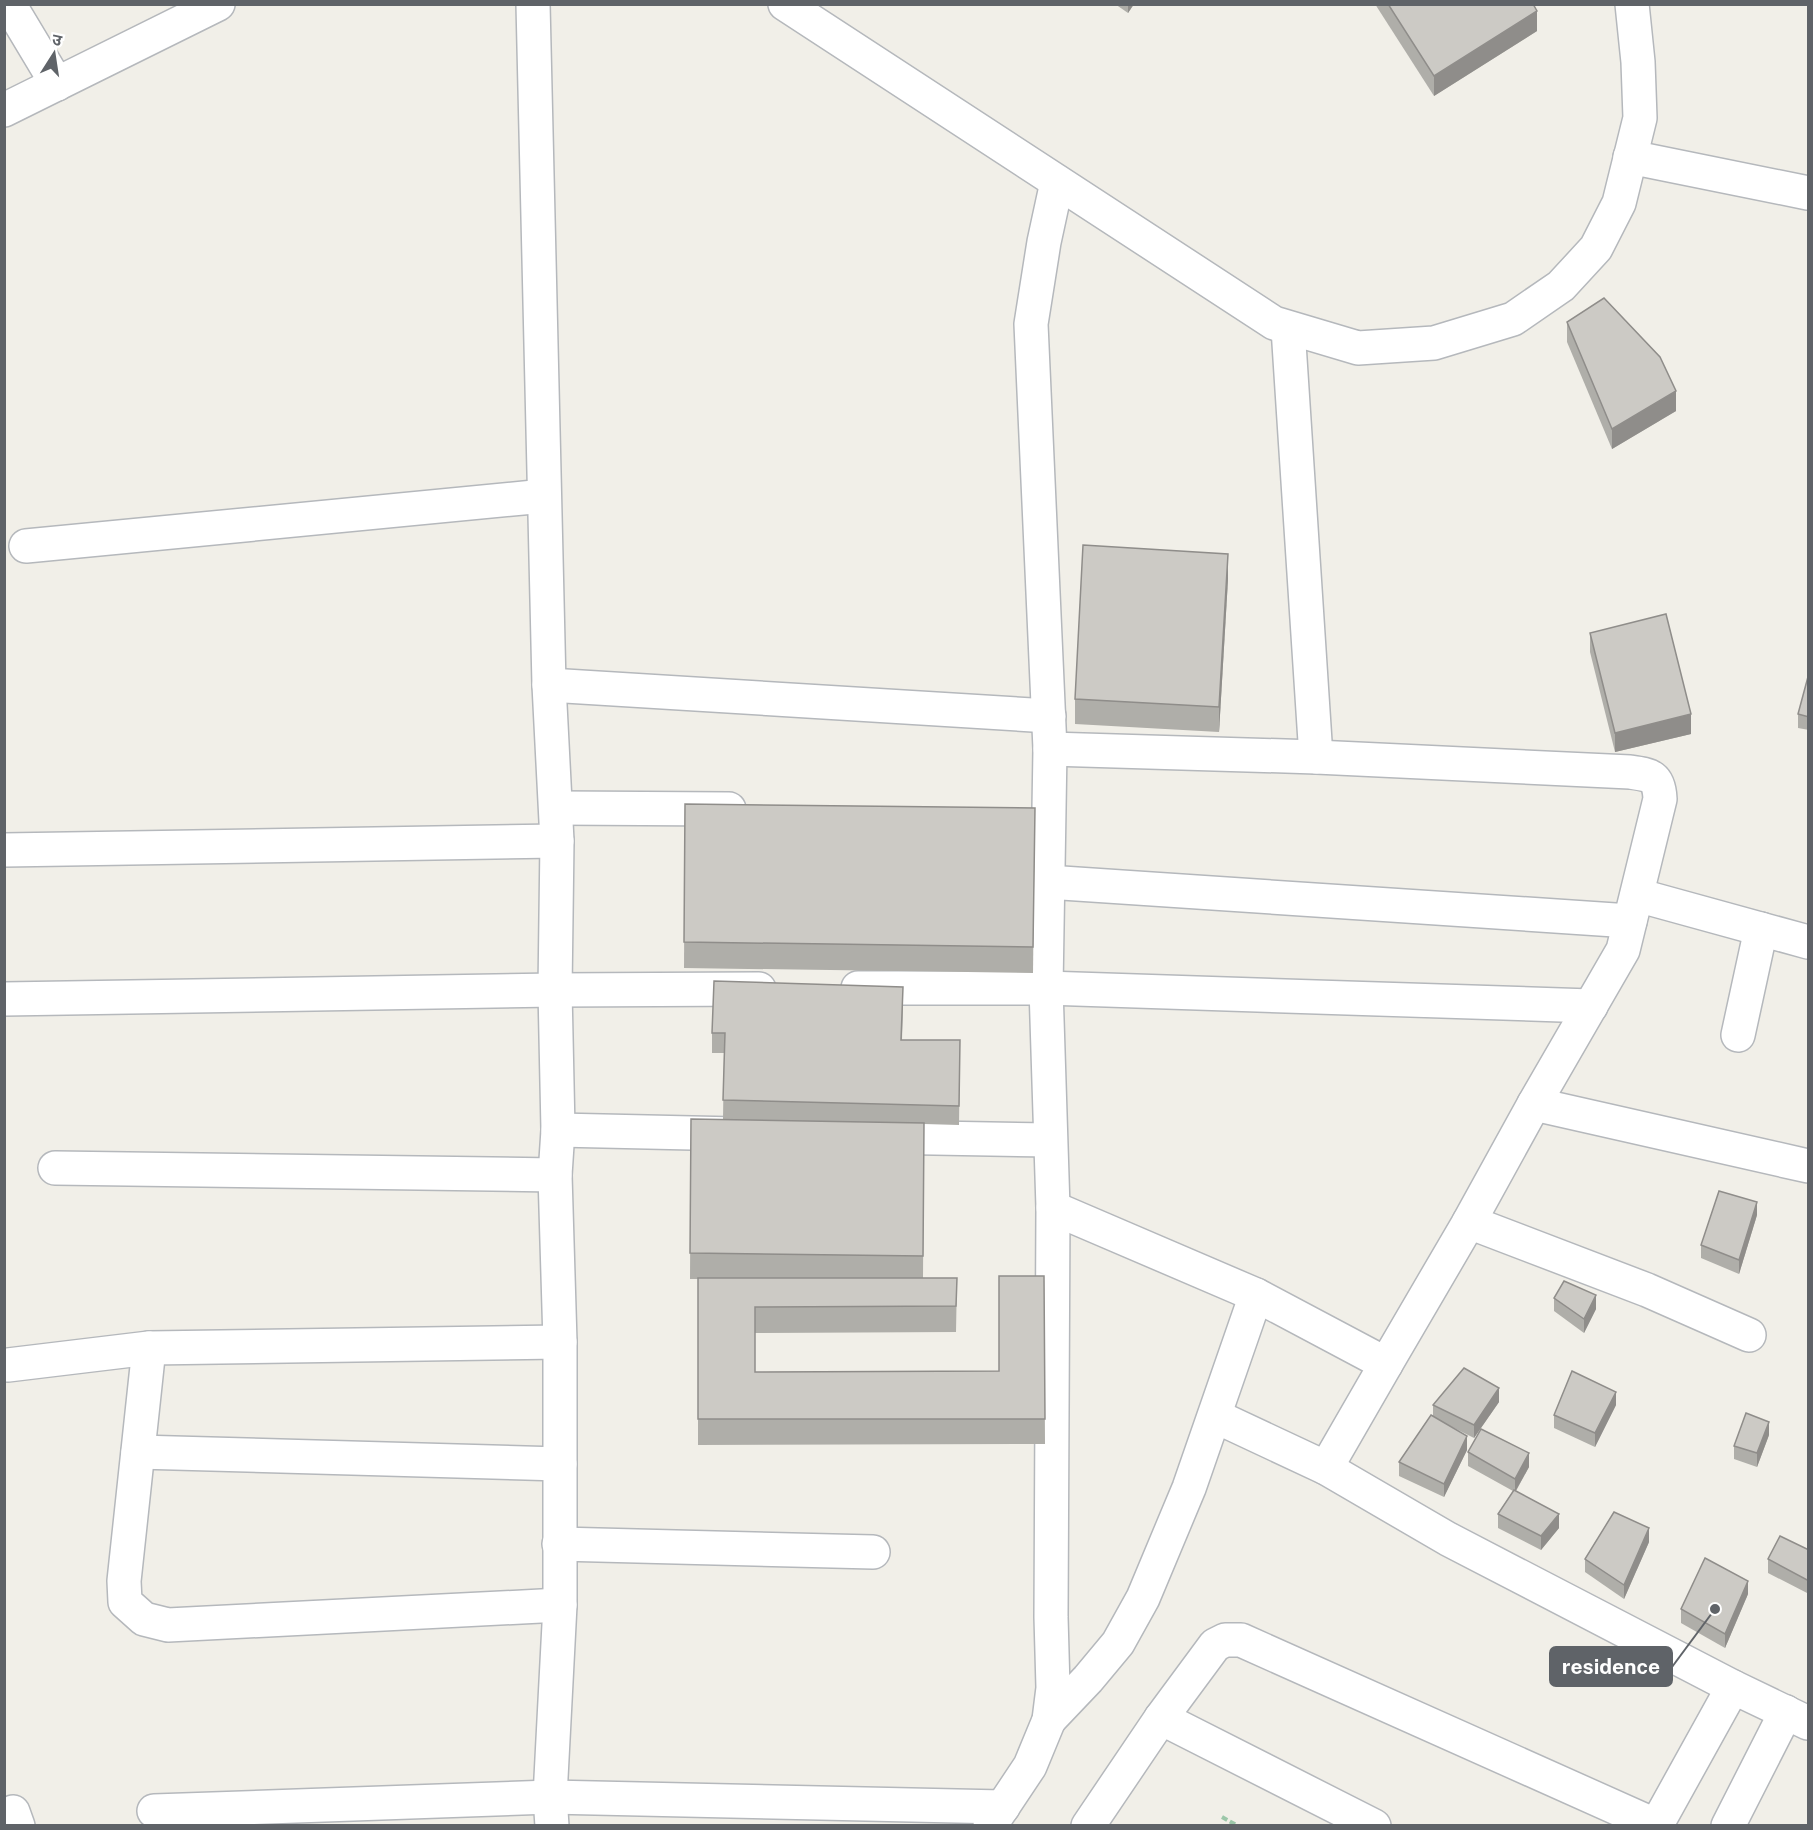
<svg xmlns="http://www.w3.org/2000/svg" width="1813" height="1830" font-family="'Public Sans','Noto Sans Devanagari',sans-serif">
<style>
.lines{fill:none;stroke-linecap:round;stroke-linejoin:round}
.minor-casing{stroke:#b5b8bc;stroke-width:36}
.path{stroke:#9cc7a9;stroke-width:4;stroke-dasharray:6 3;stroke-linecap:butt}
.minor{stroke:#fff;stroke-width:33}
.wall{fill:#afaea9}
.shaded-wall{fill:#8f8d8a}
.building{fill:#cccac5;stroke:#8f8d8a;stroke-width:1.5}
.leader{fill:none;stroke:#5f6368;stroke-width:2}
.callout-dot{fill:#5f6368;stroke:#fff;stroke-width:2}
.callout{fill:#5f6368;stroke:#5f6368;stroke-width:2}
.callout-label{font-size:21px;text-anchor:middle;font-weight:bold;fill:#fff}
</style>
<rect width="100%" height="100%" fill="#f1efe8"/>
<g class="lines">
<g class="minor-casing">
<g id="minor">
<polyline points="9,4 57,84"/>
<polyline points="533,4 549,685 557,841 555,990 558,1130 555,1175 560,1342 560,1605 550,1797 552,1826"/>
<polyline points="785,4 1274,323 1358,348 1434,343 1513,319 1561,286 1596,248 1619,203 1640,118 1638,62 1632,4"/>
<polyline points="4,110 218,4"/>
<polyline points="1630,157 1808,193"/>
<polyline points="1288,328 1316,757"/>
<polyline points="26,546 544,496"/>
<polyline points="549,685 1049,716"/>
<path d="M 1050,749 L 1316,757 L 1630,772 C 1651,775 1659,776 1660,799 L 1623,950 L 1534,1104 L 1469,1222 L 1386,1364 L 1256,1295 L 1053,1208"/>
<polyline points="557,808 729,809"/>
<polyline points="4,850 557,841"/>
<polyline points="1047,882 1630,921"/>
<polyline points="1637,895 1808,942"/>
<polyline points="858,988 1046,988 1591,1006"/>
<polyline points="4,999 555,990 759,989"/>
<polyline points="1738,1035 1761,929"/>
<polyline points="1534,1104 1808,1166"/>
<polyline points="558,1130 737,1134"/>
<polyline points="878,1137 1050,1140"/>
<polyline points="55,1168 555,1175"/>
<polyline points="1469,1222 1647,1290 1749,1335"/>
<polyline points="149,1348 124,1581 125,1602 144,1619 168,1625 560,1605"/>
<polyline points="8,1365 149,1348 560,1342"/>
<polyline points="1215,1416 1326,1468 1448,1539 1733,1687 1808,1723"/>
<polyline points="138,1452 560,1464"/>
<polyline points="1326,1468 1386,1364"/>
<polyline points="559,1544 873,1552"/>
<polyline points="1161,1718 1374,1826"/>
<polyline points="1049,1720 1088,1679 1118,1643 1143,1598 1189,1488 1256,1295"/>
<polyline points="154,1811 550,1797 1003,1807"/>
<polyline points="13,1812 18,1826"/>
<polyline points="990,1826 1030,1766 1049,1720 1053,1688 1051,1617 1053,1208 1046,988 1050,749 1031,324 1044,242 1057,182"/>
<polyline points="1088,1826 1161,1718 1215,1645 1225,1640 1241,1640 1657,1826"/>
<polyline points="1656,1826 1733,1687"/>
<polyline points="1728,1826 1786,1712"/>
</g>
</g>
<polyline class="path" points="1222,1817 1238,1826"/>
<use href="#minor" class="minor"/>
</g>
<g class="wall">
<polygon points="1115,4 1134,4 1128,13"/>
<polygon points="1375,4 1533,4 1537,31 1434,96"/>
<polygon points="1567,322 1676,411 1612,449 1567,342"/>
<polygon points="1228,579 1219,732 1075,724 1075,699"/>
<polygon points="1590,633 1691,734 1615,752 1590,652"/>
<polygon points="1809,673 1809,730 1798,728 1798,714"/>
<polygon points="685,804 1035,808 1033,973 684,968"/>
<polygon points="903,1007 902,1040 960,1040 959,1125 924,1124 923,1278 957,1278 956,1332 755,1333 755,1372 999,1371 1044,1276 1045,1444 698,1445 698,1279 690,1279 691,1119 723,1119 724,1053 712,1053 712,1033"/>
<polygon points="1757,1215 1739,1274 1701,1258 1701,1245"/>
<polygon points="1554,1298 1596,1309 1584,1333 1554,1311"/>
<polygon points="1499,1402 1474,1438 1450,1426 1467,1450 1444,1497 1399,1476 1399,1462 1433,1416 1433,1405"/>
<polygon points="1616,1405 1595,1447 1554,1428 1554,1415"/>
<polygon points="1769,1435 1757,1467 1734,1459 1734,1446"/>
<polygon points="1468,1452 1529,1467 1516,1491 1559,1528 1541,1550 1498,1528 1498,1514 1513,1491 1468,1466"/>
<polygon points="1649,1542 1624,1599 1585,1572 1585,1559"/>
<polygon points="1809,1550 1809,1594 1768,1573 1768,1559"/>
<polygon points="1748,1594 1725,1648 1681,1623 1681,1609"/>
</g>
<g class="shaded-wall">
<polygon points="1128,4 1134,4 1128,13"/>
<polygon points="1537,11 1537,31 1434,96 1434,76"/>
<polygon points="1676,391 1676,411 1612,449 1612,429"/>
<polygon points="1228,554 1228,579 1219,732 1219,707"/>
<polygon points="1691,714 1691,734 1615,752 1615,733"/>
<polygon points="1757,1202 1757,1215 1739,1274 1739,1260"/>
<polygon points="1596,1295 1596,1309 1584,1333 1584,1319"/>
<polygon points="1499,1388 1499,1402 1474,1438 1474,1425"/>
<polygon points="1616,1392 1616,1405 1595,1447 1595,1433"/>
<polygon points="1769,1422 1769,1435 1757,1467 1757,1453"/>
<polygon points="1467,1436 1467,1450 1444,1497 1444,1484"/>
<polygon points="1529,1453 1529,1467 1515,1492 1515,1479"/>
<polygon points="1559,1514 1559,1528 1541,1550 1541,1536"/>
<polygon points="1649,1528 1649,1542 1624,1599 1624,1585"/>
<polygon points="1748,1581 1748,1594 1725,1648 1725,1634"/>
</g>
<g class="building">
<polygon points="1388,4 1533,4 1537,11 1434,76"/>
<polygon points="1604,298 1660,357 1676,391 1612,429 1567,322"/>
<polygon points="1083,545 1228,554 1219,707 1075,699"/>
<polygon points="1666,614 1691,714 1615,733 1590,633"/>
<polygon points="1809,673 1809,717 1798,714"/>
<polygon points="685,804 1035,808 1033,947 684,942"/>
<polygon points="714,981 903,987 901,1040 960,1040 959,1106 723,1100 725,1033 712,1033"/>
<polygon points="691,1119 924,1123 923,1256 690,1253"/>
<polygon points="1719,1191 1757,1202 1739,1260 1701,1245"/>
<polygon points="999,1276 1044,1276 1045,1419 698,1419 698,1278 957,1278 956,1306 755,1307 755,1372 999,1371"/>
<polygon points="1564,1281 1596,1295 1584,1319 1554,1298"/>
<polygon points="1464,1368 1499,1388 1474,1425 1433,1405"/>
<polygon points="1572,1371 1616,1392 1595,1433 1554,1415"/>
<polygon points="1746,1413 1769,1422 1757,1453 1734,1446"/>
<polygon points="1431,1415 1467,1436 1444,1484 1399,1462"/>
<polygon points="1481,1429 1529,1453 1515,1479 1468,1452"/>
<polygon points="1514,1490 1559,1514 1541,1536 1498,1514"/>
<polygon points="1614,1512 1649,1528 1624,1585 1585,1559"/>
<polygon points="1780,1536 1809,1550 1809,1581 1768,1559"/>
<polygon points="1705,1558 1748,1581 1725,1634 1681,1609"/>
</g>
<path class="leader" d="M1715 1609L1672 1667"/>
<circle class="callout-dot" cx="1715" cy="1609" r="6"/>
<rect class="callout" x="1550" y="1647" width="122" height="39" rx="6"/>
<g class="callout-label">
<text x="1611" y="1674">residence</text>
</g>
<rect width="1813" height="1830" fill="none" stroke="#5f6368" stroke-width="12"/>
<g transform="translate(54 54) rotate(12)" stroke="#ffffff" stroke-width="4.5" paint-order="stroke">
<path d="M0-4.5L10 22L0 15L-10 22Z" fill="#5f6368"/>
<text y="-9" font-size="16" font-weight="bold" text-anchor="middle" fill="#5f6368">उ</text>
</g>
</svg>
